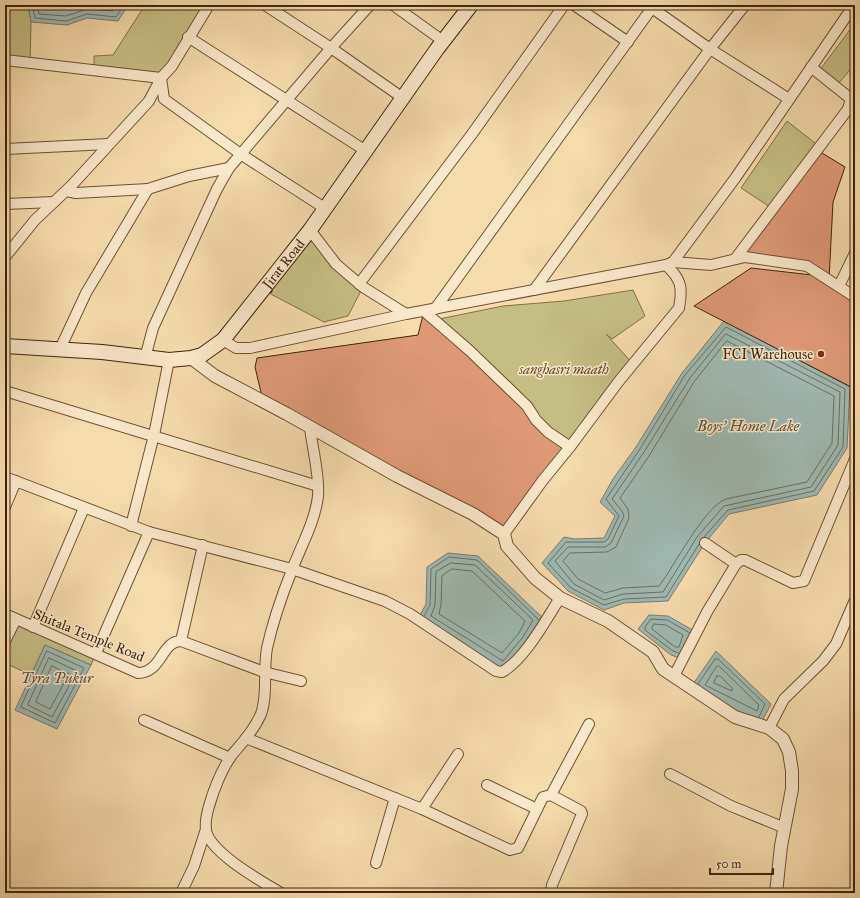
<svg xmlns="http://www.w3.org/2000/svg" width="860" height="898" font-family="'IM FELL Great Primer',serif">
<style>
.green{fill:#c4be84;stroke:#827048}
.water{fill:#9eb9b2;stroke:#787d6f}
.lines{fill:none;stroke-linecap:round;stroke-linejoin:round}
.shore{stroke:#6f6e5e;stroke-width:1}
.building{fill:#de9977;stroke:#40230b}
.minor-casing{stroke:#6e5133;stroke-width:12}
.tertiary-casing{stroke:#6e5133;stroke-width:14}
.secondary-casing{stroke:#40230b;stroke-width:16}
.minor{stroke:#f9e8c9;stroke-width:10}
.tertiary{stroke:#f9e8c9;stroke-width:12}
.secondary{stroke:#f9e8c9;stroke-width:14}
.poi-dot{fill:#8f2418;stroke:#f9e8c9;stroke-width:1.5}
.labels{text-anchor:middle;stroke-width:3;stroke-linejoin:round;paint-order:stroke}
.street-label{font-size:14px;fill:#40230b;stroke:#f9e8c9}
.poi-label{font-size:14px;fill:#40230b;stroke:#f9e8c9;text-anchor:end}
.park-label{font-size:14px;font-style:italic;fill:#614a29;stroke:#f9e8c9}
.water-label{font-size:15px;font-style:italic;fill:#5c503d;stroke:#f9e8c9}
</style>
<rect width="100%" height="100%" fill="#f6dbac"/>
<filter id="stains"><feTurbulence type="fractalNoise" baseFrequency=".005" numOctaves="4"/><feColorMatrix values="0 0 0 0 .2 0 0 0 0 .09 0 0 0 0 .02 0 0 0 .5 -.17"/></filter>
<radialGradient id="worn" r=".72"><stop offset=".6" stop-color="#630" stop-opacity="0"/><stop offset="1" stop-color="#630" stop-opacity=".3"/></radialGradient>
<g class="green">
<polygon points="5,5 28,5 31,22 30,63 5,60"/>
<polygon points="145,5 209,5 161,78 94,70 94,56 113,55"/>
<polygon points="855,23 855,64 838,84 819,71"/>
<polygon points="787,121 820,147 773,209 741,188"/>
<polygon points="310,230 363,287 348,316 324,322 263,290"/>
<polygon points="633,290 645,316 612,339 606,334 633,364 570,447 439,319 503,306 564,301"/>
<polygon points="16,619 96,653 91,665 45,645 31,675 5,663 5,641"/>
</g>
<g class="water">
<polygon points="28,5 128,5 118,21 87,18 67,25 31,22"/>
<polygon points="724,321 850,387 847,448 817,495 729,514 705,543 668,601 624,603 604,610 568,591 542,563 564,537 574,539 604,538 615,516 600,502 613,479 636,447 682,373"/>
<polygon points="448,553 478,556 545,620 502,672 418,619 426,604 427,567"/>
<polygon points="649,615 668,616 696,632 683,659 671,655 638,629"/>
<polygon points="45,645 91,665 57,729 15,710"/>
<polygon points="716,651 771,704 760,725 691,687"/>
</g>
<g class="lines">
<g class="shore">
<polyline points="32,5 35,18 66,21 87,14 116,17 124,5"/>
<polyline points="37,5 39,14 66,16 87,9 113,11 118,5"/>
<polygon points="726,334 840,392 838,445 811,487 724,506 697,537 663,592 623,594 604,600 574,584 555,561 568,547 605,547 611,543 624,516 622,511 612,499 644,452 690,378"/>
<path d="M 727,341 L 834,396 L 832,443 L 807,482 L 726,499 C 704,507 674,567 659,586 L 623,588 L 605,593 L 578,579 L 563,561 L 570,553 L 607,552 L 616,547 L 629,518 L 628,509 L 620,498 L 649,456 L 694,382 Z"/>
<polyline points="699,544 666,597 624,599 604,605 571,588 548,563 566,542 604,542 608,539 619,516 606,499 640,449 685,375 726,327 845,389 843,447 814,491 728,510 704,537"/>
<polygon points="451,563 475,565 533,620 523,637 503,661 431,616 435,605 436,572"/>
<polygon points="452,569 472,571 525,621 519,633 502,653 439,614 441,605 442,576"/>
<polyline points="424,616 430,605 431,569 449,557 477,560 539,620"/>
<polygon points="654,624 666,625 683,635 679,647 675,647 652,629"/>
<polygon points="47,651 84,668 55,723 21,707"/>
<polyline points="679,653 673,651 645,630 645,627 651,619 667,620 690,633"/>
<polygon points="49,658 77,671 52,717 28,705"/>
<polygon points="52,666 69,674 50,709 36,702"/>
<polygon points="719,666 759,705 757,711 705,685 716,667"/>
<polygon points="717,676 720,676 732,688 732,691 714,683"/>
<polyline points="698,684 715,659 718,659 765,704 759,717"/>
</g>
</g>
<g class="building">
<polygon points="817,150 845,167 833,202 829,280 807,266 735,259"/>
<polygon points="751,268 821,276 855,301 855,389 694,306"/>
<polygon points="424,311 570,447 504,534 263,401 255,367 257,358 418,335"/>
</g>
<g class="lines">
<g class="minor-casing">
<g id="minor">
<polyline points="265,5 331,48 403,98"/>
<polyline points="393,5 443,41"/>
<polyline points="574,5 628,42"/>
<polyline points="652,8 710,49 789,99"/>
<polyline points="188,37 366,151"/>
<polyline points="5,60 161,78 164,99 242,155 326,209"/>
<polyline points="5,149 109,144"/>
<polyline points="66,191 76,193 148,189"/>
<polyline points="5,204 54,202"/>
<polyline points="310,230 336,264 363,287 406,314"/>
<polyline points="5,257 35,220 72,185 149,101 161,78 172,66 209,5"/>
<polyline points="735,259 848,109 851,99 811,67"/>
<polyline points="673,262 711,265 745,257 807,266 855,297"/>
<polyline points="359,284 472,134 564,5"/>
<polyline points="839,286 855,253"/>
<polyline points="534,290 710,49 745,5"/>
<polyline points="435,309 654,5"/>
<polyline points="424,311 470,351 527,406 536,420 548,432 570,447 543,480 504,534"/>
<polyline points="223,340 236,348 250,348 406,314 666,265 673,262 736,177 854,5"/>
<polyline points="60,349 86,293 148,189 189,176 229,168"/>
<polyline points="145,358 153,328 217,189 229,168 331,48 370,5"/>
<polyline points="5,391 318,486"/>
<path d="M 570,447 L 619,381 L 679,308 C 683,287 681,279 666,265"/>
<path d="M 5,477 L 149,532 L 292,569 L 385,601 L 410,614 L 496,671 L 502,672 C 525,659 545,621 560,598"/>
<polyline points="5,507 16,481"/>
<polyline points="131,526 154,435 169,360"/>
<polyline points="705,543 736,564"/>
<path d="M 5,614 L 138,673 C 162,673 161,641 181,641 L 264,672 L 301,681"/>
<polyline points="33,627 84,508"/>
<polyline points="5,641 16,619"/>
<polyline points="181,641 203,545"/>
<polyline points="96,653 149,532"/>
<polyline points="674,676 707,612 736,564 741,560 745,560 793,583 804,581 855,459"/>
<polyline points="144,720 230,758"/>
<polyline points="769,728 784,699 823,661 836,644 855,600"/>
<polyline points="246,738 422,809 510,850 518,848 543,797 551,795 581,811 582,814 552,885 551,893"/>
<polyline points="670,774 731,806 785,828"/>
<polyline points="487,785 537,809"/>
<polyline points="551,795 589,724"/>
<polyline points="422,809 458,754"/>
<polyline points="376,863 395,798"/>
<polyline points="181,893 194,866 206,829"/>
<path d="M 281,893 C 261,881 209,852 206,830 C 205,822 207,813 209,806 C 214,789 221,771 231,756 C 242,743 254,730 261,714 C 268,695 263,669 267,648 C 273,621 282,595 292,570 C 301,546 315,522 318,496 C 320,476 312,448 310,427"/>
</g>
</g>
<g class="tertiary-casing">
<polyline id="tertiary" points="191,358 215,376 287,414 397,476 473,514 504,534 507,546 535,578 560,598 608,621 653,652 663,669 735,717 769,728 783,739 789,752 792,771 792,789 781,846 776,893"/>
</g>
<g class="secondary-casing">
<g id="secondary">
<path id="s1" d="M 5,346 L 102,352 L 169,360 L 191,358 L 202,355 L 223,340 L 310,230 L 437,49 L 471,5"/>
</g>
</g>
<use href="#minor" class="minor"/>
<use href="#tertiary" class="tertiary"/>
<use href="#secondary" class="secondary"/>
</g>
<circle class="poi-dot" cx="821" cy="354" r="4"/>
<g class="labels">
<g class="street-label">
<text dy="5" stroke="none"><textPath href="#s1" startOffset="321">Jirat Road</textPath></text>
<text transform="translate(89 635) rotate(22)" y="5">Shitala Temple Road</text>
</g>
<g class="poi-label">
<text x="813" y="359">FCI Warehouse</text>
</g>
<g class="park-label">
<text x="564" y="374">sanghasri maath</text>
</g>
<g class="water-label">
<text x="748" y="431">Boys' Home Lake</text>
<text x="57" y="683">Tyra Pukur</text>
</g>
</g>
<rect width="860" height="898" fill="none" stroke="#f6dbac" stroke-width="20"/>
<rect x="6" y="6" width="848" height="886" fill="none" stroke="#40230b" stroke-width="2"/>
<rect x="10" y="10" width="840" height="878" fill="none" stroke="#40230b"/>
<path d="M710 868v6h63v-6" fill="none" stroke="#40230b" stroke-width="2"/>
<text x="716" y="868" font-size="12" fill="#40230b" stroke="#f9e8c9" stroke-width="3" paint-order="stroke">50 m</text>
<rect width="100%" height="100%" filter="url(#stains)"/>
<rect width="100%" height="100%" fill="url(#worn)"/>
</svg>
